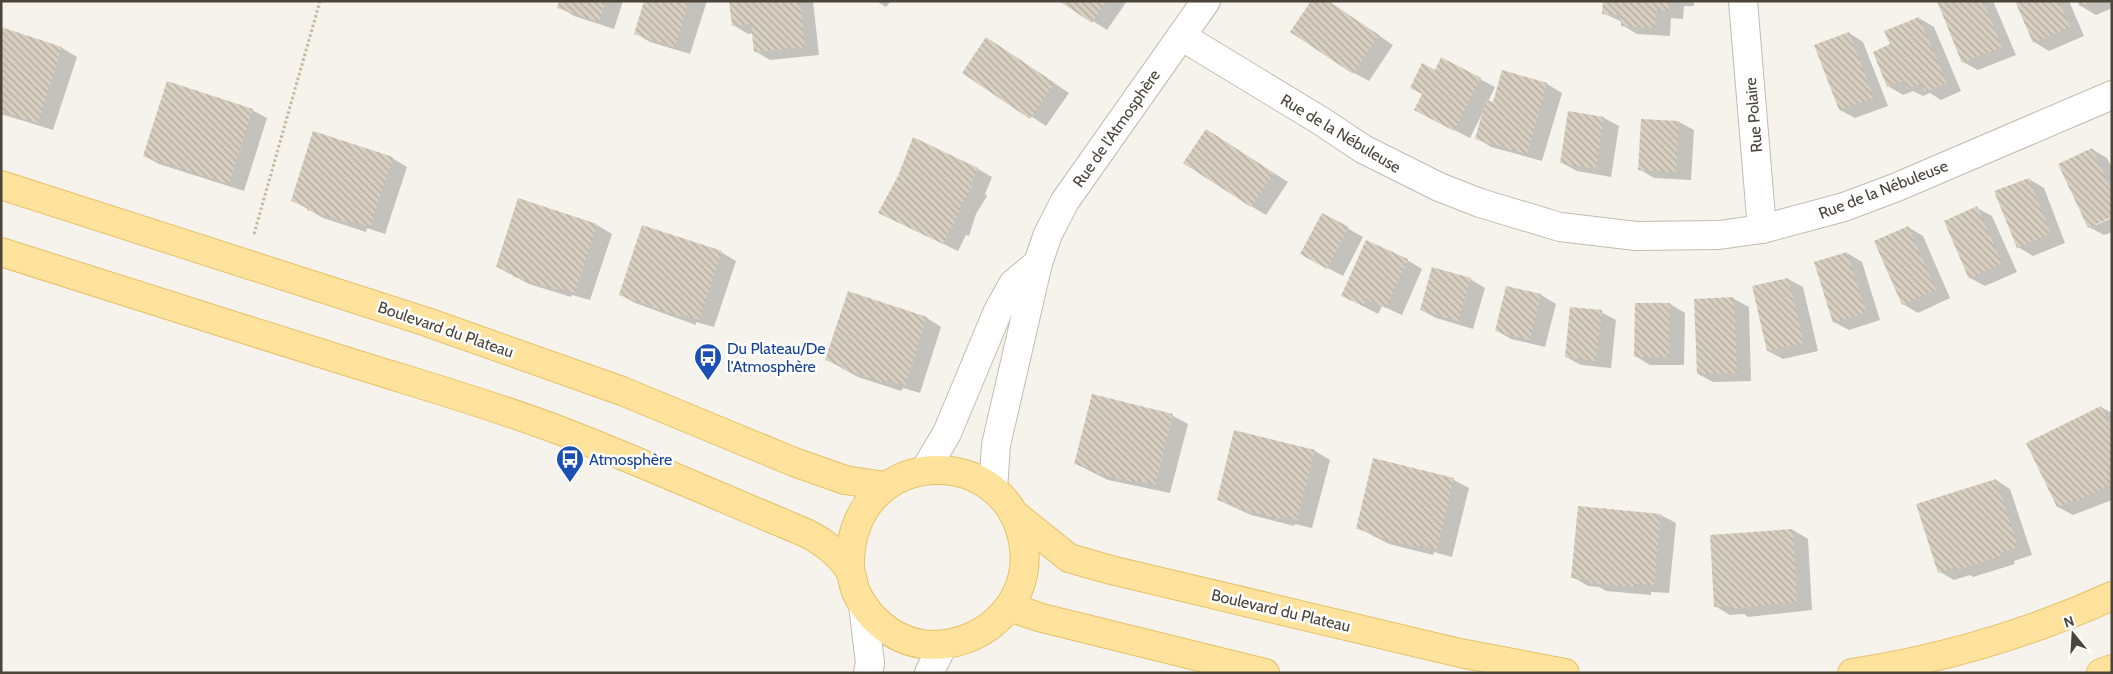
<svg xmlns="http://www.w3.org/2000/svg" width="2113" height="674" font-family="Cabin,sans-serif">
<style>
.shadow{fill:#0003}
.building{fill:url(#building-back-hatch)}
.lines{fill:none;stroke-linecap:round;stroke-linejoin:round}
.minor-casing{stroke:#c2bbae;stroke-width:30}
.major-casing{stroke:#e6c16a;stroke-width:30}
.path{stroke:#c4b79f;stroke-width:3;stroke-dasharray:2.5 2.5;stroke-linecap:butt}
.minor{stroke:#fff;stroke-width:28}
.major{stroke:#ffe39c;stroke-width:28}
.labels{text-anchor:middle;stroke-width:5;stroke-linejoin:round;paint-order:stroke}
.street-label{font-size:16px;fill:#4b4439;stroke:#fff}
.transit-label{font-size:16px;fill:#164399;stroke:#fff;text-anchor:start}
</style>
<defs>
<pattern id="building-back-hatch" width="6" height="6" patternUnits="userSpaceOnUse" patternTransform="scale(1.25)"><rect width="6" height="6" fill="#d8cfc1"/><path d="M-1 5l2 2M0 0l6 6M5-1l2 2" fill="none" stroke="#b1aa9e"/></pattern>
</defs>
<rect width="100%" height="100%" fill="#f6f3ec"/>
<g class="shadow">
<polygon points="561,1 623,1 614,29 574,16 559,7"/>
<polygon points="646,1 707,1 690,54 650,42 635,33"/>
<polygon points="730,1 813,1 819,55 770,60 755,51 753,33 748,34 733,25"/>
<polygon points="876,1 891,1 886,7"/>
<polygon points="1061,1 1127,1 1107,30"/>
<polygon points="1604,1 1694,1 1694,6 1684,6 1683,19 1671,18 1670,36 1637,34 1622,25 1622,22 1603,13"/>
<polygon points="1938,1 1993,1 2016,55 1978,70 1963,62"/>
<polygon points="2017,1 2069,1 2084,36 2049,51 2034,42"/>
<polygon points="2079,1 2112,1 2112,8 2096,15 2081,6"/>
<polygon points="1331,3 1393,45 1369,81 1354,73"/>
<polygon points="1919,18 1934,27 1961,91 1941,100 1930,93 1923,96 1913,91 1903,95 1888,86 1892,45"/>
<polygon points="1,29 62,48 77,57 53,130 1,114"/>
<polygon points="1849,33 1863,42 1888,106 1855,118 1840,110 1816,45"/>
<polygon points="987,39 1069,93 1046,126 964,72"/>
<polygon points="1442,59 1495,87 1488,102 1493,103 1503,72 1547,84 1562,93 1542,161 1491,147 1477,138 1483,112 1470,138 1431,118 1436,72"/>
<polygon points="252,110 267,118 244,191 159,164 144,156"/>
<polygon points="1604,118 1619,126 1611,177 1577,171 1562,163"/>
<polygon points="1679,122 1694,130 1691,180 1654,178 1639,169"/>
<polygon points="1207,130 1288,182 1266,215 1251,206"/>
<polygon points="2092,149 2107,158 2112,168 2112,215 2096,222 2096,225 2112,218 2112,232 2104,235 2089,227"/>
<polygon points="392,158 407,167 385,234 367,228 366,232 323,218 292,200"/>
<polygon points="978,169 992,177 985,194 987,196 976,214 969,236 966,235 958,251 879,213"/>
<polygon points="2029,179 2044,188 2065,243 2033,256 2018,247"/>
<polygon points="518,200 597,225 612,234 590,300 572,295 571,297 529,284 497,267"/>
<polygon points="1977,208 1992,216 2017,272 1985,286 1970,278"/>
<polygon points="1322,214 1363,237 1343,276 1316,262"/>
<polygon points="1908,227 1923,236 1950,298 1918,313 1903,304"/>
<polygon points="721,252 736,261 714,327 696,322 696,325 635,303 621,295"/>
<polygon points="1847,253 1862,262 1880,320 1849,330 1834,322"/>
<polygon points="1407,260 1422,269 1402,315 1382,306 1378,314 1342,295"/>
<polygon points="1470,279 1485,288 1473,329 1436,318 1421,310"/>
<polygon points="1788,279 1803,287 1818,351 1783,359 1768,351"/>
<polygon points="1507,287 1541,295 1556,304 1545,347 1511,339 1497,331"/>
<polygon points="1734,299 1749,307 1751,381 1713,382 1698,374"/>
<polygon points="1670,304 1685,313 1684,365 1650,365 1635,356"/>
<polygon points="1601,312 1616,320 1611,368 1581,365 1566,357"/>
<polygon points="927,318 941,327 920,393 903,388 901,391 858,377 827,360"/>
<polygon points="1093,395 1173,416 1188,424 1170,493 1108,480 1076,464"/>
<polygon points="2101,407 2112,413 2112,500 2073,515 2058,507 2027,443"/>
<polygon points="1235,431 1315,451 1330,460 1312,528 1295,524 1294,526 1251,515 1218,500"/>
<polygon points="1374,460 1454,480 1469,488 1452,557 1434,552 1433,555 1389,544 1358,528"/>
<polygon points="1996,480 2010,489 2032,555 2014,561 2015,564 1973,577 1970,575 1954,580 1940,572"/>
<polygon points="1661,515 1676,523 1669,593 1651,592 1651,595 1606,591 1599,587 1588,586 1573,577"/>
<polygon points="1793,530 1808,539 1812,610 1748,617 1744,614 1730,615 1715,606"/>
</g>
<g class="building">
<polygon points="559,1 606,1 599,22 557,8"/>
<polygon points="644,1 689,1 675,47 634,34"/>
<polygon points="729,1 800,1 805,47 754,52 751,24 732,26"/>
<polygon points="1059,1 1106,1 1092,23"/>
<polygon points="1311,1 1328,1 1379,35 1353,74 1290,32"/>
<polygon points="1603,1 1670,1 1669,11 1656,10 1655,28 1621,26 1621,15 1602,14"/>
<polygon points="1937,1 1983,1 2002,47 1962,63"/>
<polygon points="2015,1 2059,1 2070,27 2033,43"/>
<polygon points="2077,1 2093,1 2080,7"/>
<polygon points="1919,17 1947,83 1925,92 1921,83 1907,89 1904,80 1887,87 1873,52 1890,44 1884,31"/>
<polygon points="1,27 62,47 38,123 1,111"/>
<polygon points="1849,32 1874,98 1839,110 1814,45"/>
<polygon points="986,37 1055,83 1030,119 962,73"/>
<polygon points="1441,57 1481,78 1454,131 1414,110 1422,94 1410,88 1422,63 1435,70"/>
<polygon points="1502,70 1547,83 1527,154 1475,139 1486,100 1493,102"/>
<polygon points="167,81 253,109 229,184 143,156"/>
<polygon points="1568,111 1604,117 1596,169 1560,163"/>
<polygon points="1641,119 1679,121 1676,172 1638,170"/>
<polygon points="1206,129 1274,173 1251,207 1183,163"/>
<polygon points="313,131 393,157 370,227 352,221 352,224 307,210 308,207 291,201"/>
<polygon points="913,137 978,168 970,185 973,186 961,205 953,228 951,227 943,244 878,213 898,176"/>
<polygon points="2092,148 2112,191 2112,217 2088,228 2058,164"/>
<polygon points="2029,178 2051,234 2017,248 1994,191"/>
<polygon points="518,198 597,224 575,293 557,287 557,290 512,276 513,273 496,267"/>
<polygon points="1977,206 2002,263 1969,279 1944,221"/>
<polygon points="1322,213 1349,227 1327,269 1300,254"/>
<polygon points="642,225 722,251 699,320 682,314 681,317 619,295"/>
<polygon points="1908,226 1936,290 1902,305 1874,241"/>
<polygon points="1366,240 1408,259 1386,308 1366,299 1363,306 1341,296"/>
<polygon points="1847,252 1866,312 1833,323 1814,262"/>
<polygon points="1432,267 1471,278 1458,321 1420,310"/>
<polygon points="1788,278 1804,343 1767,351 1752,286"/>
<polygon points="1506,286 1541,294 1530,340 1495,331"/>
<polygon points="848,291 927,317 905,386 887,380 886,383 842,369 843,366 825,360"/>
<polygon points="1734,297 1737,373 1697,374 1694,299"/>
<polygon points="1635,303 1670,303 1669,357 1634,357"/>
<polygon points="1570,307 1602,310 1596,361 1565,357"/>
<polygon points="1092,394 1173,414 1155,485 1137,480 1137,483 1092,472 1092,469 1074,464"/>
<polygon points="2101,406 2112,428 2112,484 2075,502 2074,500 2057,507 2026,443"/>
<polygon points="1234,430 1315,450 1297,520 1280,516 1280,519 1234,507 1235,505 1217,500"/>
<polygon points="1373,458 1454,478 1437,549 1419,545 1418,548 1373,536 1374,533 1356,529"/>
<polygon points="1996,479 2018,547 2000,553 2001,556 1957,570 1956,567 1938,573 1916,504"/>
<polygon points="1578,506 1661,514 1654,585 1636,584 1636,587 1590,583 1590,580 1571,578"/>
<polygon points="1793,529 1797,602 1732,609 1732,606 1714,607 1710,535"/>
</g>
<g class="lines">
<g class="minor-casing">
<g id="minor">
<polyline points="1743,1 1762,229"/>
<polyline points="1181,36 1321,121 1363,149 1439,187 1480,203 1560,227 1636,236 1719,235 1762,229 1844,207 1897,187 2112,95"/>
<polyline points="925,470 947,433 998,311 1013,284 1038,263"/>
<polyline points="993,489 996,445 1038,263 1048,234 1065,201 1206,1"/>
<polyline points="863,605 870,663 868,673"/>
<polyline points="929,673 943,645"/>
</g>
</g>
<g class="major-casing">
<g id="major">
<polyline points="1,185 427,322 622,391 794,462 845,480 885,486"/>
<path d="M 1,252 C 118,290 235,326 352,363 C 422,385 493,405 561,431 C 641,462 720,497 799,530 C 817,537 840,553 850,571 C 853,577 853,585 856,592 C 868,618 893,640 922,644 C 978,651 1031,606 1024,548 C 1011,438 845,443 850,571"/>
<polyline points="1013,513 1069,558 1111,570 1460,653 1565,673"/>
<polyline points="1009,607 1042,618 1265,673"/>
<path d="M 1852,673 C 1943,659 2028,634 2112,596"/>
<polyline points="2101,673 2112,669"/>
</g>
</g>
<polyline class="path" points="254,234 320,1"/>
<use href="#minor" class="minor"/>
<use href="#major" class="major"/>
</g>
<defs>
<g id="bus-pin" transform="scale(1.4375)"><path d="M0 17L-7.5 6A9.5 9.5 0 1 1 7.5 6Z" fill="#1a4fb4" stroke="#fff"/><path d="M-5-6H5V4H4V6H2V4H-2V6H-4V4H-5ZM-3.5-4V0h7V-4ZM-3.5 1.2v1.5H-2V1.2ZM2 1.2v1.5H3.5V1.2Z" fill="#fff"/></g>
</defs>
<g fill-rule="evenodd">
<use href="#bus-pin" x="708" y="357"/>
<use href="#bus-pin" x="570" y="459"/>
</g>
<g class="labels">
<g class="street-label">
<text transform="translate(1753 115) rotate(-95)" y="6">Rue Polaire</text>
<text transform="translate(1116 128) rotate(-55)" y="6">Rue de l'Atmosphère</text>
<text transform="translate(1341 133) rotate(31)" y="6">Rue de la Nébuleuse</text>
<text transform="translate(1883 189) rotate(-21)" y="6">Rue de la Nébuleuse</text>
<text transform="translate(446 329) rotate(19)" y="6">Boulevard du Plateau</text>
<text transform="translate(1281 610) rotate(13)" y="6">Boulevard du Plateau</text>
</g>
<g class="transit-label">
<text x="727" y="354">Du Plateau/De<tspan x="727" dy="18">l'Atmosphère</tspan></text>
<text x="589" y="465">Atmosphère</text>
</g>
</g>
<rect width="2113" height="674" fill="none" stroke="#4b4439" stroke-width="5"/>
<g transform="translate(2073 634) rotate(342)" stroke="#ffffff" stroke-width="4" paint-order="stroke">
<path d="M0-4L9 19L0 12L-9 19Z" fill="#4b4439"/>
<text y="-8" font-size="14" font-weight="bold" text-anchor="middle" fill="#4b4439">N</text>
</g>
</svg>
